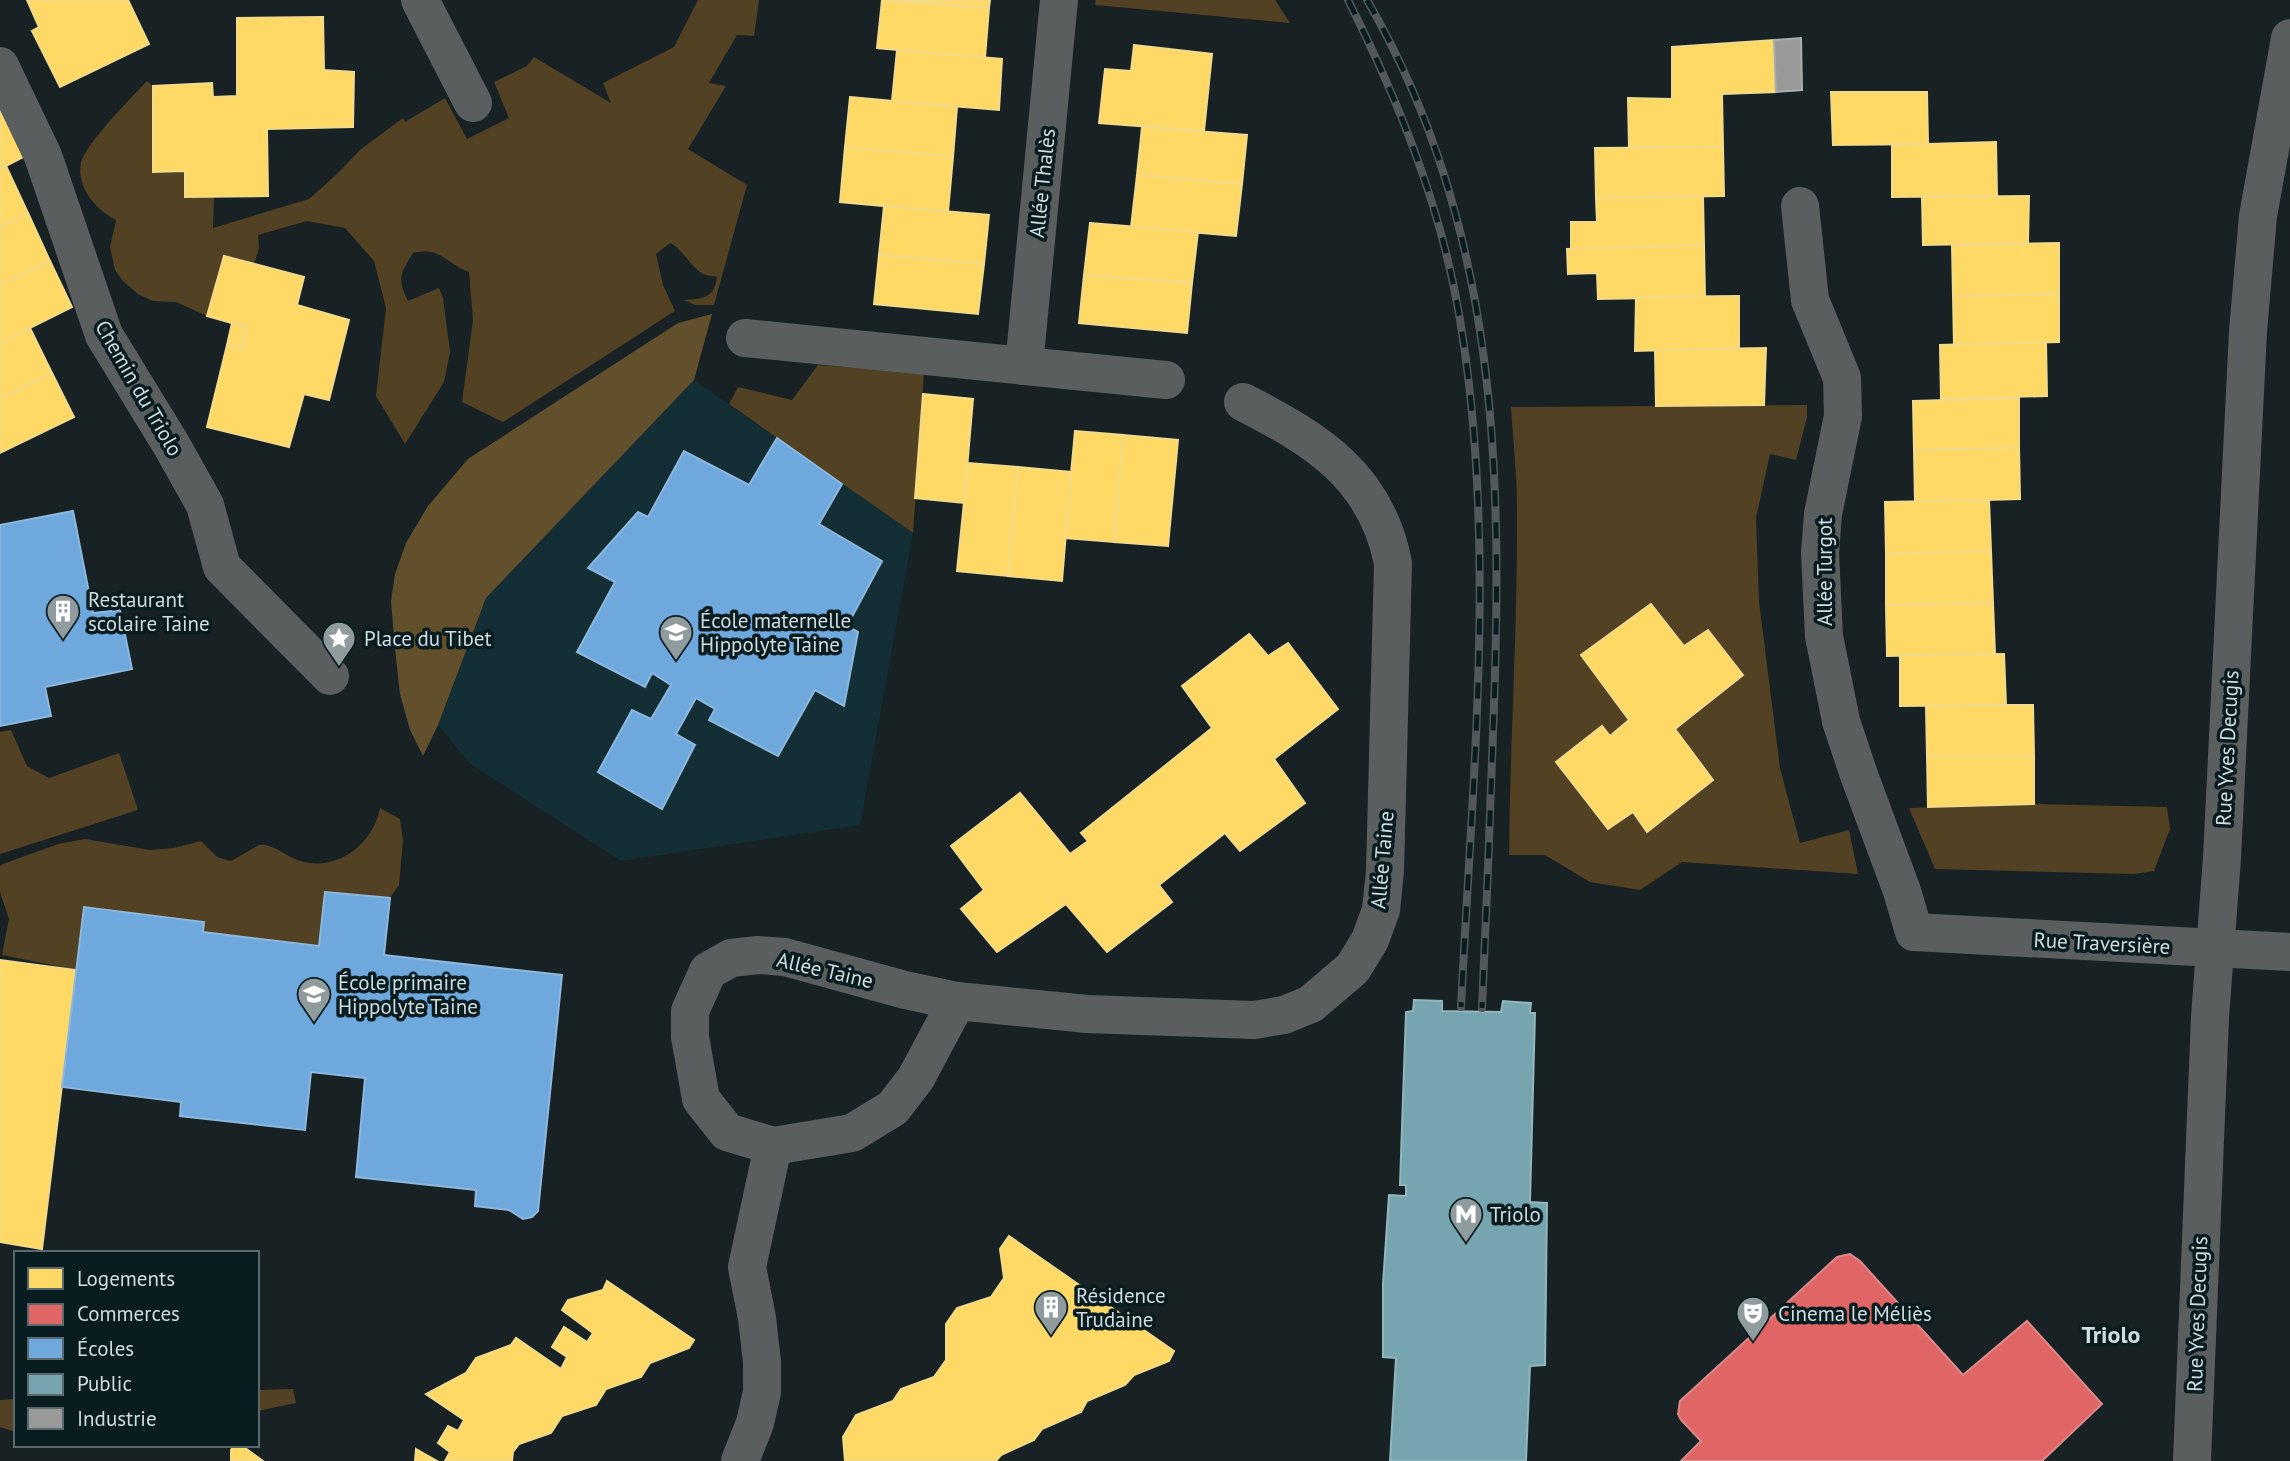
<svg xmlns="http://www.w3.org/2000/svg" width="2290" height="1461" font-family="'PT Sans',sans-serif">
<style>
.built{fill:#132e34}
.green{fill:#524122;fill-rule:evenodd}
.forest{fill:#624f2b}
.homes{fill:#ffd966;stroke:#f1da8a;stroke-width:2}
.shops{fill:#e06666;stroke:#db898a;stroke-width:2}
.schools{fill:#6fa8dc;stroke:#8cb8dd;stroke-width:2}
.public{fill:#76a5af;stroke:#91b6bd;stroke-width:2}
.industry{fill:#999;stroke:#aaadae;stroke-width:2}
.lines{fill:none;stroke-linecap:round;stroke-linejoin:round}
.minor{stroke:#5a5e5f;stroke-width:38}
.rail-casing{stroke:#52585b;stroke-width:8}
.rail{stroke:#091d21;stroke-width:5;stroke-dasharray:16;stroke-linecap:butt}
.labels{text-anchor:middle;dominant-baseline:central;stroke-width:7;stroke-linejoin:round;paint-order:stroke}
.street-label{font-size:21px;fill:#d0dcdf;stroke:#091d21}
.poi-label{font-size:21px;fill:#d0dcdf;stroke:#091d21;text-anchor:start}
.quarter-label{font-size:24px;font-weight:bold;fill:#d0dcdf;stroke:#091d21}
</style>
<rect width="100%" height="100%" fill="#182225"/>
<path class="built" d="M694 380 913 533 860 825 621 861 469 763 438 725 486 598Z"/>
<g class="green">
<path d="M698 0H759L754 36 737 35 709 83 726 86 688 149 747 185 714 305H695L684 300C702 299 715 298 717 277 714 276 710 276 706 275 691 270 684 249 670 243L656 254 663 285 675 311 503 422 462 402 473 320 469 272C446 264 441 246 413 253 400 274 397 278 408 301L439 288 443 298 450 352 444 382 405 444 376 396 386 308 374 261 345 228 307 221 258 235 259 248 254 264 224 256 207 316 176 302 153 301 138 294 122 280 115 270 110 247 116 220C96 210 76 187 81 163 85 144 132 97 147 81L153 86V172L185 171V197H214L213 228 309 199 336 175 360 150 403 118 405 122 445 98 467 139 509 118 494 82 527 66 534 57 611 103 603 83 674 47Z"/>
<path d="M1096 0H1275L1290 23 1095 5Z"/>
<path d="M818 365 924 373 913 533 729 404 738 387 792 400Z"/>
<path d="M1807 405V417L1796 460 1770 454 1756 518 1759 602 1780 768 1800 843 1849 830 1858 874 1682 862 1640 890 1590 882 1545 855H1509C1510 739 1518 624 1517 508 1517 474 1513 440 1511 407ZM1651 604 1684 646 1708 630 1743 675 1675 729 1713 780 1647 832 1633 812 1608 829 1556 762 1602 726 1610 736 1629 720 1581 655Z"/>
<path d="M11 730 27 766 49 778 119 753 138 810 0 854V732Z"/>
<path d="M2034 804 2167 807 2170 829 2154 871 2134 874 1935 869 1909 808Z"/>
<path d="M380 808 400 819 403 840 399 885 390 898 326 892 319 946 203 932 204 922 85 907 76 970 2 955 9 919 0 892V866L3 864 58 844 85 839 150 850 174 848 201 841 217 857 231 861 259 845H266C278 848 288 857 300 861 338 872 373 844 380 808Z"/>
<path d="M293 1389 296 1403 257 1411V1390Z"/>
<path d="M16 1399V1432L0 1427V1400Z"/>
</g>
<path class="forest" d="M712 314 694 380 486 598 438 725 423 756 410 730 400 694 395 649 391 601 395 574 406 543 428 506 468 459 678 323Z"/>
<g class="homes">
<path d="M27 0H128L149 44 60 87 32 31 39 27Z"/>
<path d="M882 0 989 8 985 58 877 48Z"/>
<path d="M892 0H990L989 8Z"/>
<path d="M323 17 324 70 354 72 353 127 267 129 268 196 185 197V171L153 172V86L212 83 213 97 237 96V18Z"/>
<path d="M1774 40 1776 92 1722 94 1723 147H1629L1628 98 1672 99V47Z"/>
<path d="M1134 45 1212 54 1204 131 1099 123 1105 69 1131 71Z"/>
<path d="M897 50 1002 59 999 110 892 101Z"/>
<path d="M1831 92H1927L1928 144 1833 145Z"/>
<path d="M850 97 957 107 953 157 845 147Z"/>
<path d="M0 110 25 156 0 169Z"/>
<path d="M1142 127 1247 135 1242 184 1137 175Z"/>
<path d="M1996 142 1997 196 1892 197V145Z"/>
<path d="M845 147 953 157 948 212 840 202Z"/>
<path d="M1723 147 1724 196 1596 198 1595 148Z"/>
<path d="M6 166 28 213 0 227V169Z"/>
<path d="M1137 175 1242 184 1236 236 1131 227Z"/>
<path d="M1703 196 1704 245 1571 249V222H1597L1596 198Z"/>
<path d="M2029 196 2028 243 1923 245 1922 197Z"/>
<path d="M884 206 989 215 984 264 879 255Z"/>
<path d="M28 213 50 261 0 285V227Z"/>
<path d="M1090 223 1198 232 1192 283 1084 275Z"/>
<path d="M2059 243V294L1953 296 1952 245Z"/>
<path d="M1704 245 1705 297 1598 299 1597 273 1568 274 1567 249Z"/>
<path d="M879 255 984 264 978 314 874 304Z"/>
<path d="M224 256 304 277 297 305 349 320 329 400 304 394 289 447 207 427 227 345 242 349 246 327 207 316Z"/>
<path d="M50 261 72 307 0 343V285Z"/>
<path d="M1084 275 1192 283 1187 333 1079 323Z"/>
<path d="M2059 294V342L1954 345 1953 296Z"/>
<path d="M1739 296V348L1635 351 1636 297Z"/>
<path d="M232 323 246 327 242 349 227 345Z"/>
<path d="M30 328 52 373 0 398V343Z"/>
<path d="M2046 342 2047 396 1941 399 1940 345Z"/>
<path d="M1766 348 1764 405 1656 406 1655 350Z"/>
<path d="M52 373 74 417 0 453V398Z"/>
<path d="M923 394 973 399 964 503 915 498Z"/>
<path d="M2019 398V448L1914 450 1913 401Z"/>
<path d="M1075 431 1123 435 1114 542 1065 538Z"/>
<path d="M1123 435 1178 440 1168 546 1114 542Z"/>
<path d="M2019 448 2020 499 1915 502 1914 450Z"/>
<path d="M968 463 1018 467 1008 576 957 571Z"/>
<path d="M1018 467 1071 472 1062 581 1008 576Z"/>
<path d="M1989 500 1991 551 1886 554 1885 502Z"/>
<path d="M1991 551 1993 603 1886 605V554Z"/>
<path d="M1993 603 1995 654 1887 656 1886 605Z"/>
<path d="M1651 604 1684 646 1708 630 1743 675 1675 729 1713 780 1647 832 1633 812 1608 829 1556 762 1602 726 1610 736 1629 720 1581 655Z"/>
<path d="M1249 634 1268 656 1288 643 1338 709 1274 759 1305 803 1240 851 1225 833 1159 885 1172 902 1107 952 1066 904 997 952 961 909 984 890 951 846 1020 793 1070 854 1088 841 1081 833 1212 728 1182 686Z"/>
<path d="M2004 654 2006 705 1900 706V655Z"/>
<path d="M2006 705H2033L2034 756H1927L1926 706Z"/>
<path d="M1927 756H2034V804L1928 807Z"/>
<path d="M0 960 76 970 42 1249 0 1242Z"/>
<path d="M1009 1236 1174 1351 1169 1361 1134 1375 1125 1385 1087 1401 1081 1412 1042 1429 1034 1440 1001 1455 996 1461H845L843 1437 856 1415 893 1401 901 1389 934 1377 946 1360V1324L957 1308 991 1297 1004 1278 1000 1249Z"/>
<path d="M607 1281 694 1340 689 1348 650 1363 641 1377 606 1389 596 1405 562 1416 551 1433 519 1444 513 1452 512 1461H445L450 1452 438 1443 448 1426 458 1431 464 1420 426 1394 466 1373 476 1358 511 1345 516 1338 561 1369 567 1357 552 1347 564 1327 587 1342 593 1333 562 1310 568 1300 603 1290Z"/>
<path d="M234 1445H241L263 1461H231V1450Z"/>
<path d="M416 1449 437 1461H415Z"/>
</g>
<path class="shops" d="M1850 1254 1860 1261 1963 1375 2027 1321 2102 1404 2042 1461H1681L1701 1441 1681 1420 1678 1414 1680 1401 1837 1257Z"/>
<g class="schools">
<path d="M777 438 842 484 819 524 882 561 847 626 858 632 844 706 815 690 778 756 709 720 715 709 696 698 676 734 695 745 662 809 598 772 632 710 651 719 671 685 652 673 645 687 577 652 615 582 588 568 638 512 648 517 684 451 749 485Z"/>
<path d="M73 511 93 613 120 610 132 669 45 687 51 716 0 726V525Z"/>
<path d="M325 892 390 898 384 955 562 975 538 1211 532 1217 523 1219 509 1210 475 1206 476 1190 356 1177 365 1078 311 1072 305 1130 180 1116 181 1102 62 1087 84 907 204 922 203 932 319 946Z"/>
</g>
<path class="public" d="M1414 1000 1442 1001V1011L1501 1012 1503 1001 1531 1003 1530 1013H1535L1530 1202 1547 1203 1545 1365 1530 1366 1526 1461H1390L1396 1358 1383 1357V1284L1389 1195 1406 1196V1185H1400L1406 1012 1413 1011Z"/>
<path class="industry" d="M1801 38 1802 90 1776 92 1774 40Z"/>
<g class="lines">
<g class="minor">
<path d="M420 0 473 103"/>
<path d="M0 66 43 156 104 335 172 446 205 505 222 567 330 676"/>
<path d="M1800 206 1810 300 1842 378 1843 416 1823 514 1820 553 1824 636 1841 721 1859 775 1902 891 1914 932 2290 952"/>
<path d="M745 338 1166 380"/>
<path d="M1024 366 1059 0"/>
<path d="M957 1001 916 1078 893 1108 852 1133 773 1146 727 1132 701 1099 690 1037V1011L708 971 731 958 758 955 785 957 905 990 957 1001 1087 1014 1254 1020 1284 1015 1311 1004 1353 968 1370 940 1381 910 1385 871 1393 563C1376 476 1317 440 1243 402"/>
<path d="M740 1461 755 1423 762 1392V1362L757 1318 747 1267 773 1146"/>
<path d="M2192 1461 2210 1017 2222 858 2248 331 2258 216 2290 38"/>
</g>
<defs>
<g id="rail">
<path d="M1348 0C1398 100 1440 203 1459 314 1498 541 1472 778 1461 1007"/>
<path d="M1367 0C1500 230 1503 476 1493 733 1490 825 1486 916 1482 1008"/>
</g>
</defs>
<use href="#rail" class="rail-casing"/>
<use href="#rail" class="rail"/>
</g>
<defs>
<symbol id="building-pin" viewBox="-11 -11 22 30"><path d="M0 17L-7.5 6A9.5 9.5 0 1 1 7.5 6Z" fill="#909b9e" stroke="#091d21"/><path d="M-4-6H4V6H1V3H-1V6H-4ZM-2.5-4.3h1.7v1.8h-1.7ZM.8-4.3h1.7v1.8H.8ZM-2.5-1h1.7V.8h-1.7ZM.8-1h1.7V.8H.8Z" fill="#fff"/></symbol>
<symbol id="school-pin" viewBox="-11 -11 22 30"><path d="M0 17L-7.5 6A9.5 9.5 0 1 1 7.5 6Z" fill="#909b9e" stroke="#091d21"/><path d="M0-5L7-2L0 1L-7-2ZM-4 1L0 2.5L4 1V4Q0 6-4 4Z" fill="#fff"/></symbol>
<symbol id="sight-pin" viewBox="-11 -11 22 30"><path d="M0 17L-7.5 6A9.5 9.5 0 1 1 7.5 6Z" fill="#909b9e" stroke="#091d21"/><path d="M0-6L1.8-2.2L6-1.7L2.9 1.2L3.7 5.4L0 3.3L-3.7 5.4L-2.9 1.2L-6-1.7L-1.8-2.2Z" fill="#fff"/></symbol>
<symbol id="metro-pin" viewBox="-11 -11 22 30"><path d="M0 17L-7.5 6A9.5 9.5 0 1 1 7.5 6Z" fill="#909b9e" stroke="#091d21"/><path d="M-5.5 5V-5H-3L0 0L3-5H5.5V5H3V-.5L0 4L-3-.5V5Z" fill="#fff"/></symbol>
<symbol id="theatre-pin" viewBox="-11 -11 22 30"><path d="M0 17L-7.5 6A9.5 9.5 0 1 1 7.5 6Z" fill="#909b9e" stroke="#091d21"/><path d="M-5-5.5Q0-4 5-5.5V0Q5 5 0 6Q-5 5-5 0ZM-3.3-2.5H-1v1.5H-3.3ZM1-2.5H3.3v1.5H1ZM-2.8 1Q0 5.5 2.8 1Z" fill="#fff"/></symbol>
</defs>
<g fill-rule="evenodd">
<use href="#building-pin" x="44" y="592" width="38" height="52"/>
<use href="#school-pin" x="657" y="613" width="38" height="52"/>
<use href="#sight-pin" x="320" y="619" width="38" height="52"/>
<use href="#school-pin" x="295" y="975" width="38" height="52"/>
<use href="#metro-pin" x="1447" y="1195" width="38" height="52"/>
<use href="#building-pin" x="1032" y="1288" width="38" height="52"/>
<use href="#theatre-pin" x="1734" y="1294" width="38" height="52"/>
</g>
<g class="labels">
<g class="street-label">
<text transform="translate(1042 183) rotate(-84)">Allée Thalès</text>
<text transform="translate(139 388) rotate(60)">Chemin du Triolo</text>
<text transform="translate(1824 572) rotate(-90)">Allée Turgot</text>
<text transform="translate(2227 748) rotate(-87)">Rue Yves Decugis</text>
<text transform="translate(1382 860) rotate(-85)">Allée Taine</text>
<text transform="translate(2102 943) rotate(3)">Rue Traversière</text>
<text transform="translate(825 970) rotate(13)">Allée Taine</text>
<text transform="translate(2197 1314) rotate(-88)">Rue Yves Decugis</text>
</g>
<g class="poi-label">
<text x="88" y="599">Restaurant<tspan x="88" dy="24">scolaire Taine</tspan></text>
<text x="700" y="620">École maternelle<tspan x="700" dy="24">Hippolyte Taine</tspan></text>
<text x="364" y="638">Place du Tibet</text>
<text x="338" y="982">École primaire<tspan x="338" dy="24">Hippolyte Taine</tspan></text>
<text x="1490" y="1214">Triolo</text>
<text x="1076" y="1295">Résidence<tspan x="1076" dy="24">Trudaine</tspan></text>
<text x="1778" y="1313">Cinema le Méliès</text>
</g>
<g class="quarter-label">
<text x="2111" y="1334">Triolo</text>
</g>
</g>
<rect x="14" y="1251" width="245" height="196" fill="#091d21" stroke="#59696d" stroke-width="2"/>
<rect x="28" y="1268" width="35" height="21" fill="#ffd966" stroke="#59696d" stroke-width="2"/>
<text x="77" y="1286" font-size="21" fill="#d0dcdf">Logements</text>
<rect x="28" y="1304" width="35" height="21" fill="#e06666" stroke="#59696d" stroke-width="2"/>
<text x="77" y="1321" font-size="21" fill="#d0dcdf">Commerces</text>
<rect x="28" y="1338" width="35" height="21" fill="#6fa8dc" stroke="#59696d" stroke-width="2"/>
<text x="77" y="1356" font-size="21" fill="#d0dcdf">Écoles</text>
<rect x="28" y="1374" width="35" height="21" fill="#76a5af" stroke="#59696d" stroke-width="2"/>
<text x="77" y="1391" font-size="21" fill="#d0dcdf">Public</text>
<rect x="28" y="1408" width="35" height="21" fill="#999999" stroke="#59696d" stroke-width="2"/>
<text x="77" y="1426" font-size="21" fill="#d0dcdf">Industrie</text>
</svg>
